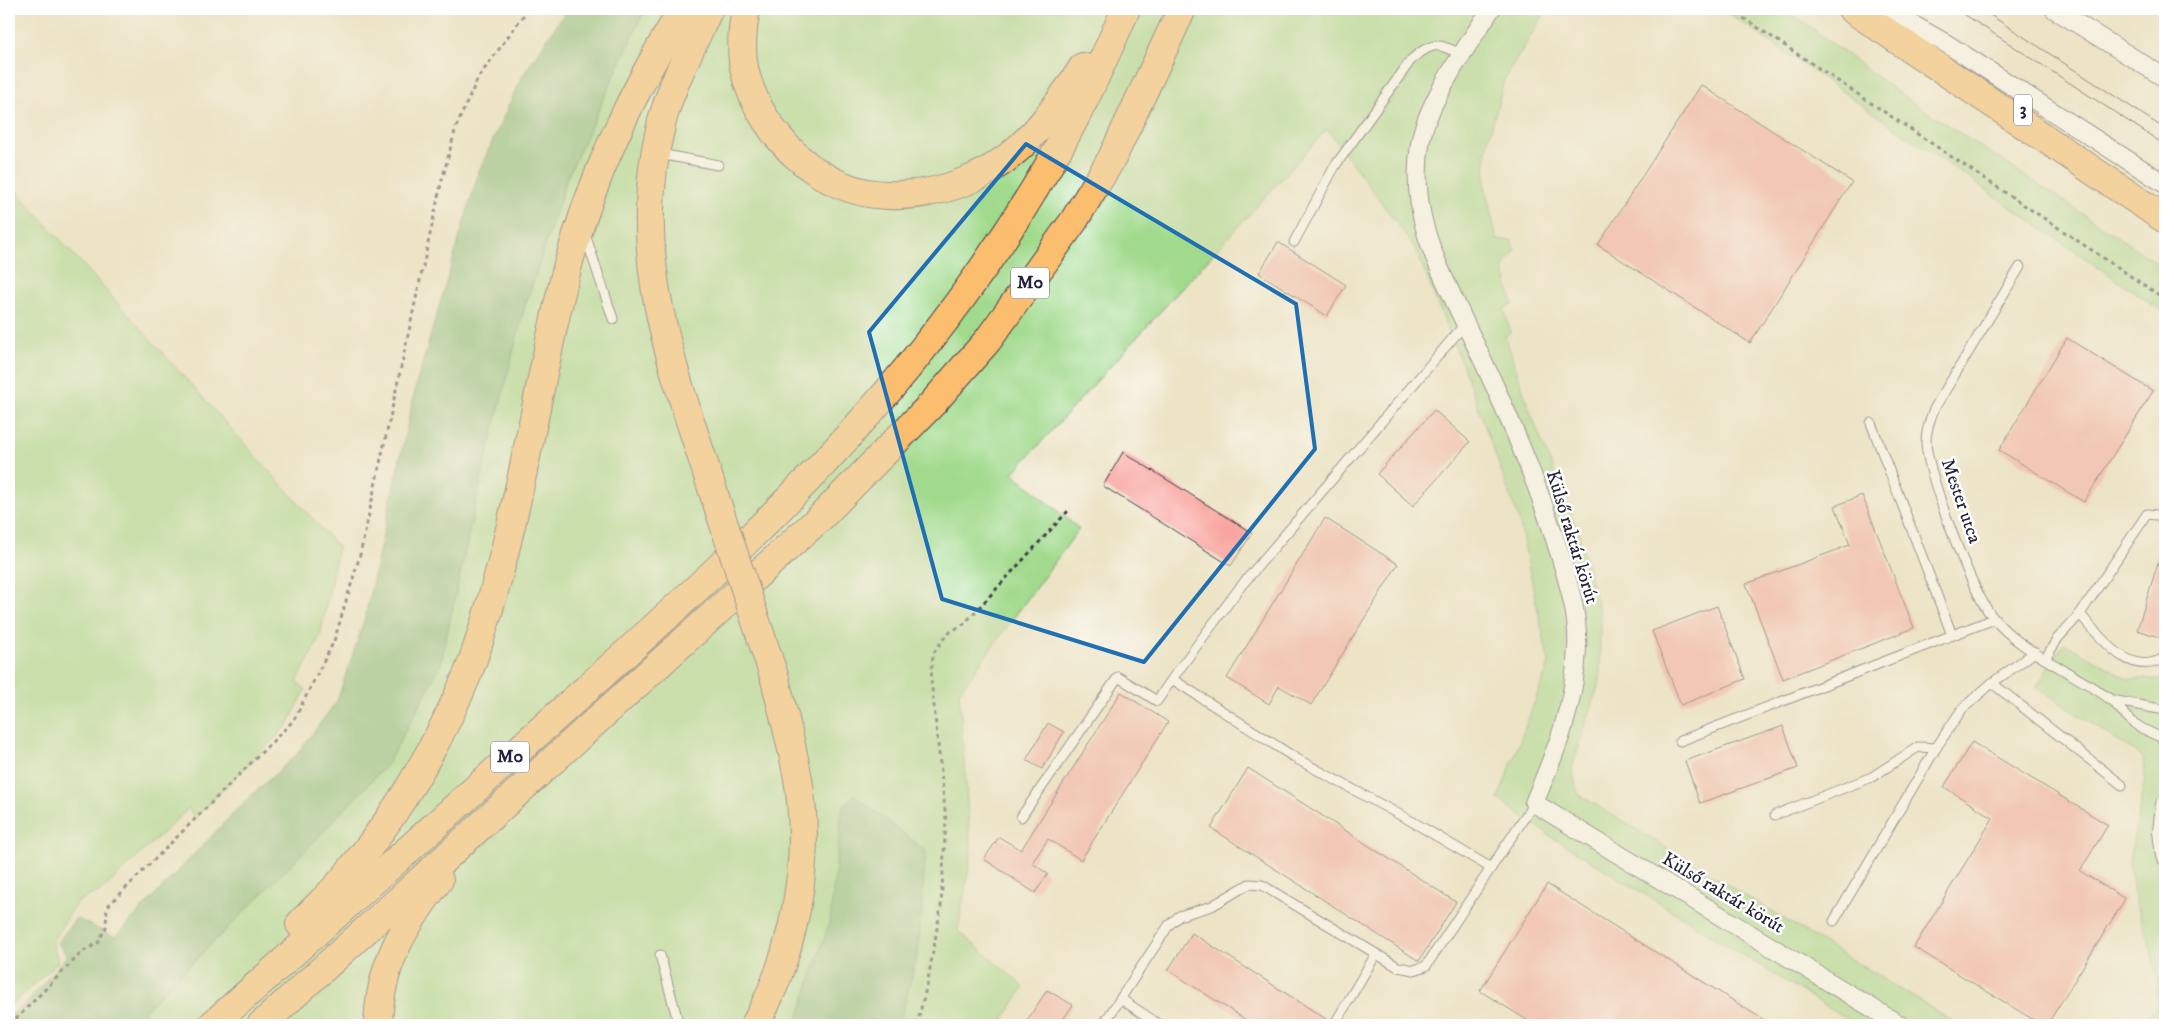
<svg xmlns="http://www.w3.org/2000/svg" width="2174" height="1034" font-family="'IM FELL DW Pica',serif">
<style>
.green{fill:#a1da8c;stroke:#627e64}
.forest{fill:#80ba78;stroke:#516e5a}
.building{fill:#f8a59f}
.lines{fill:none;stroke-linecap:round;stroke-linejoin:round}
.lane-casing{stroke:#403f50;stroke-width:11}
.street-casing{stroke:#403f50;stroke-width:20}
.primary-casing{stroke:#403f50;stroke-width:30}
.highway-casing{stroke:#403f50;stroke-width:30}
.path{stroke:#403f50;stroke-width:3;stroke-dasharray:4 4;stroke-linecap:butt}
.lane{stroke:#fff;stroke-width:9}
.street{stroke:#fff;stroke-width:18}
.primary{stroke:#fbbd6e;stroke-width:28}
.highway{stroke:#fbbd6e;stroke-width:28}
.tram{stroke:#22223b;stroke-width:1}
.highway-bridge-casing{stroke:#403f50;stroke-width:30;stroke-linecap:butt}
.highway-bridge{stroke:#fbbd6e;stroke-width:28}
.marked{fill:none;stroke:#1f6fb2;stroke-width:4;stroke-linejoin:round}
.labels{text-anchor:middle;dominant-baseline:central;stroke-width:5;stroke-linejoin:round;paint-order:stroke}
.shield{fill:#fff;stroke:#646476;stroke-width:1}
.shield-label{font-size:18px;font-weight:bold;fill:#22223b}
.street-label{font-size:19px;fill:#22223b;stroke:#fff}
</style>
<rect width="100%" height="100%" fill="#fff"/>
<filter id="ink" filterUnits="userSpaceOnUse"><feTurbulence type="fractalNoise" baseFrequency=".02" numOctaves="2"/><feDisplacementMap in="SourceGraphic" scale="10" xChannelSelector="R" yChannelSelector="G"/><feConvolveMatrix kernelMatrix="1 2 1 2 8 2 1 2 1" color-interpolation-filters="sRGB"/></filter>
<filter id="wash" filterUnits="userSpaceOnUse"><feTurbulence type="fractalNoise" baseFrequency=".0096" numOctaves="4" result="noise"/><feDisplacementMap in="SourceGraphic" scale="20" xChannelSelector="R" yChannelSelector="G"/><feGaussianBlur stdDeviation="1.12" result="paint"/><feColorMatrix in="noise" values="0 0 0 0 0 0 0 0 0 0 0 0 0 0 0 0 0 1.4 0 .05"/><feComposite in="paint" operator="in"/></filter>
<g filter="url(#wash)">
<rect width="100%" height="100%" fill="#ede4c6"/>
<g class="green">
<path d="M645 9H1547L1504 80 1486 149 1485 186 1497 240H1511L1515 251 1503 268 1513 305 1504 309 1511 333 1505 336 1531 414 1578 532 1600 614V680L1572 768 1578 794 1959 1025H1856L1552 837 1498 799 1549 664 1519 520 1466 374 1415 248 1327 129 1013 473 1079 529 959 692 971 854 958 931 1024 987 1000 1025H130L306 850 388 763 440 666 479 487 524 309 567 178Z"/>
<path d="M1722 9H1777L1801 20 1894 90 2165 268V313Z"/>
<path d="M9 183 338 547 320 636 297 682 306 689 287 726 194 819 189 808 103 889 77 902 52 942 58 962 9 1007Z"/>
<path d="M2064 643 2128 679H2165V1025H2144L2157 1005 2158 982 2151 949 2135 899 2129 862 2145 778 2144 758 2036 687Z"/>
</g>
<g class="forest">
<path d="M567 9H645L567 178 524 309 479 487 440 666 388 763 306 850 130 1025H9V1017L27 1003 67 955 57 943 76 918 115 937 244 802 296 755 337 701 364 621 416 385 479 171 521 78Z"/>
<path d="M854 795 926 851 918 953 899 1025H796L830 920 842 808Z"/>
</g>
<g id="blocks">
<g class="building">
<path d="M1701 85 1852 182 1750 343 1598 245Z"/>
<path d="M1278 242 1346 285 1327 316 1259 273Z"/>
<path d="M2067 338 2153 391 2084 502 1999 450Z"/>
<path d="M1434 410 1470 442 1413 506 1377 474Z"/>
<path d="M1123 452 1252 533 1231 566 1103 486Z"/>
<path d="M1862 495 1914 628 1783 679 1746 584 1850 545 1835 506Z"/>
<path d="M1325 518 1398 564 1311 705 1279 686 1269 704 1227 678Z"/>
<path d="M2162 550 2165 551V639L2137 630Z"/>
<path d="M1717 606 1745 679 1681 705 1652 631Z"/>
<path d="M1121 692 1168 722 1081 860 1048 839 1032 863 1048 874 1035 893 984 859 999 837 1021 850Z"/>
<path d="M1048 723 1064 732 1042 769 1026 760Z"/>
<path d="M1783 726 1798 768 1700 803 1685 761Z"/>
<path d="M1972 742 2108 825 2080 871 2125 899 2047 1025H2042L1914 947 1993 818 1944 787Z"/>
<path d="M1248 768 1456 902 1419 961 1211 828Z"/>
<path d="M1547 884 1772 1025H1535L1480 991Z"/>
<path d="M1192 933 1329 1021 1328 1025H1254L1168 970Z"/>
<path d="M1047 990 1073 1005 1059 1025H1024Z"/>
</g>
</g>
</g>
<g filter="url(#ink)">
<use href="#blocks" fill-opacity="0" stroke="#403f50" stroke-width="1"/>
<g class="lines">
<defs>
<g id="lane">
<path d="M660 154 718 165"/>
<path d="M585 234 613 319"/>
<path d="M1294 242 1335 166 1411 60C1433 41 1437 43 1463 55"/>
<path d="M2020 267 1934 409C1930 419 1926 430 1926 442 1927 473 1971 590 1991 615 2021 654 2072 670 2111 700 2119 707 2126 717 2135 724 2144 730 2155 735 2165 739"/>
<path d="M1465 324 1241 586 1172 679 1297 759 1413 822 1491 868"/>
<path d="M1871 423 1952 635"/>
<path d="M2080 614C2100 637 2131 680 2165 657"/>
<path d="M2045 659 2058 638 2080 614 2147 514 2165 516"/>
<path d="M1992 683 2122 785"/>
<path d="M2111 700 2165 710"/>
<path d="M1680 741 1994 619"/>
<path d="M1775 815 1872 777 1918 747 1936 748"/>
<path d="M1021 817 1118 677 1157 701 1172 679"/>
<path d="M1834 921 1936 748 1962 709 1992 683 2035 652"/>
<path d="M660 955 679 1025"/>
<path d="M1121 999 1160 1025"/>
<path d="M1103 1025 1169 925 1179 916 1212 906 1249 884 1262 885 1398 967 1414 970 1426 966 1534 803"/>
<path d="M1334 1025 1376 954"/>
</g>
<g id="street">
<path d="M1491 9C1469 44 1426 103 1420 144 1409 215 1436 261 1465 323 1501 397 1535 473 1559 552 1568 582 1579 616 1577 648 1575 706 1556 751 1534 803L1900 1025"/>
<path d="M2054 9 2165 78"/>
<path d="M1887 10 1947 44 2165 184"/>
<path d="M2165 804 2162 832 2165 856"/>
</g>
<path id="primary" d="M1852 9 2165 219"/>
<g id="highway">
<path d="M746 9C742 30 740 55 746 76 763 137 822 194 888 195 913 196 942 191 966 181 1018 162 1054 112 1083 67"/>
<path d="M707 473C668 353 629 250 662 121 673 81 692 46 709 9"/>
<path d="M300 924C315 908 332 893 346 876 396 816 438 745 468 673 480 643 489 609 498 577 525 478 540 375 565 276 590 180 631 93 683 9"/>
<path d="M212 1025C323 927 432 828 542 729 648 633 757 538 852 432 925 352 991 263 1046 170 1077 119 1102 63 1126 9"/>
<path d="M261 1025 821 517 932 404 988 340 1073 222 1112 158 1182 9"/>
<path d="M378 1025C380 964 403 927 439 880"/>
<path d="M755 1025C795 952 812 861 798 779 792 745 783 712 775 679"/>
</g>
</defs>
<use href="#lane" class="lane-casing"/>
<use href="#street" class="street-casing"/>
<use href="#primary" class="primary-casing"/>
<use href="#highway" class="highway-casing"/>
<g class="path">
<path d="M1730 9 2165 299"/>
<path d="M10 1025 82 952 98 943 106 927 107 907 294 720 334 641 360 555 441 184 456 127 478 78 528 9"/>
<path d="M917 1025 928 980 941 906 946 819 931 679 933 654 947 634 964 624 1068 511"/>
</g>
<use href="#lane" class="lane"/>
<use href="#street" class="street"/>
<use href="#primary" class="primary"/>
<use href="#highway" class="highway"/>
<g class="tram">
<path d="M1956 9 2165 145"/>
<path d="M1981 9 2165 129"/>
</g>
<defs>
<path id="highway-bridge" d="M707 473 775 679"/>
</defs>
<use href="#highway-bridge" class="highway-bridge-casing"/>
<use href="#highway-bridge" class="highway-bridge"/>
</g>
</g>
<path d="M0 0H2174V1034H0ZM1026 144 1296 304 1315 449 1144 662 942 599 869 332Z" fill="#ede4c6" fill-opacity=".55" fill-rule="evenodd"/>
<path class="marked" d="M1026 144 1296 304 1315 449 1144 662 942 599 869 332Z"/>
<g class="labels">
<g class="shield">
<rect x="2014" y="94.5" width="18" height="31" rx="4"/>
<rect x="1011" y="267.5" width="38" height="31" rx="4"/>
<rect x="491" y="741.5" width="38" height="31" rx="4"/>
</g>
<g class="shield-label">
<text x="2023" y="110">3</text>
<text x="1030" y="283">M0</text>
<text x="510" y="757">M0</text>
</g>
<g class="street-label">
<text transform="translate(1961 501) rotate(71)">Mester utca</text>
<text transform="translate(1572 537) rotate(73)">Külső raktár körút</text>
<text transform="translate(1723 893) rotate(31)">Külső raktár körút</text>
</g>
</g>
<rect width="2174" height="1034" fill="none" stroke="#fff" stroke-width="30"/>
</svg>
